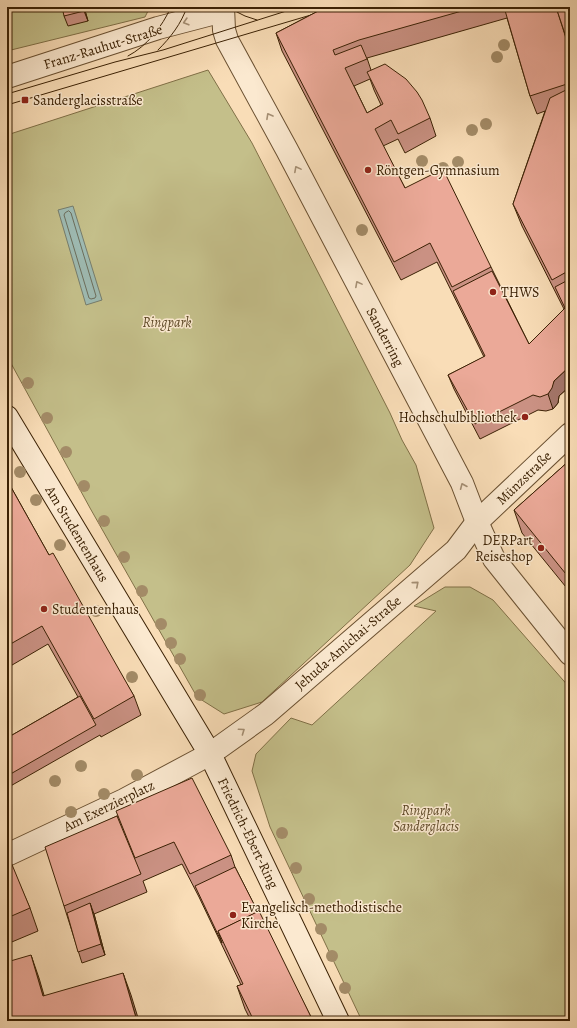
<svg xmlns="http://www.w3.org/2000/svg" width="577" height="1028" font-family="Alegreya,serif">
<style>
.green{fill:#c4bf8a;stroke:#807047}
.water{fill:#9ebbb3;stroke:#767d6d}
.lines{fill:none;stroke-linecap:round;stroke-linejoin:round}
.shore{stroke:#6c6e5c;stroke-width:1}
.minor-casing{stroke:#6a5031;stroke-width:24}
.tertiary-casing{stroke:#6a5031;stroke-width:24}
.secondary-casing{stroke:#3b2104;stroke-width:24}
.minor{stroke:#fbe9d0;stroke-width:22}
.tertiary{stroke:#fbe9d0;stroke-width:22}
.secondary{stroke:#fbe9d0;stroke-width:22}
.tram{stroke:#3b2104;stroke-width:1}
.tree{fill:#a38b67}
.wall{fill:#ca9183;stroke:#3b2104;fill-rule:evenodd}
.shaded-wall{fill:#a4766a;stroke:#3b2104}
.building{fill:#eba998;stroke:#3b2104}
.oneway{stroke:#a58f74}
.poi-dot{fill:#8f2418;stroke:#fbe9d0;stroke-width:1.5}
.labels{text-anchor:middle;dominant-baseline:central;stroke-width:3;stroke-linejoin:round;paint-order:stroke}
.street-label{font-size:14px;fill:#3b2104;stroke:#fbe9d0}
.poi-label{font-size:14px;fill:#3b2104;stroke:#fbe9d0;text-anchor:start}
.park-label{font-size:14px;font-style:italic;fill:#5d4826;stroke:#fbe9d0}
</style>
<rect width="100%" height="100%" fill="#f9ddb7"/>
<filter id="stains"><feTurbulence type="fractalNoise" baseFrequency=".005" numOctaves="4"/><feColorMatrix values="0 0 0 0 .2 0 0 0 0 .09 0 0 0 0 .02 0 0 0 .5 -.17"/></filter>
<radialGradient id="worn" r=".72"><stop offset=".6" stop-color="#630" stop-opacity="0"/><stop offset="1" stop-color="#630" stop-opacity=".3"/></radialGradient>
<g class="green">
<path d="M7 7H150L145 17 7 51Z"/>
<path d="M208 70 252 143 390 413 402 440 416 465 434 528 410 565 262 702 224 714 197 697 90 508 7 356V135Z"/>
<path d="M445 587H470L493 600 570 688V1021H362L270 827 252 771 256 754 291 718 312 725 436 611 414 606Z"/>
</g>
<path class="water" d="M73 206 102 300 86 305 58 210Z"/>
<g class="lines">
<path class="shore" d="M69 211 71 213 96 296 95 298 91 299 89 298 64 215 65 213Z"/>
<defs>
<path id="minor" d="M477 522 570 434"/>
<g id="tertiary">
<path d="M223 7 224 30 227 40 287 150 462 483 477 522 494 559 570 654"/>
<path d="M7 77 158 28 223 11"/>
<path d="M7 855 124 800 210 754 266 714 456 550 477 522"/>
</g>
<path id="secondary" d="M7 417 210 754 338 1021"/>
</defs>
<use href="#minor" class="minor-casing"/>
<use href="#tertiary" class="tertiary-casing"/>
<use href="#secondary" class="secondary-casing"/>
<use href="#minor" class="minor"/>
<use href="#tertiary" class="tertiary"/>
<use href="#secondary" class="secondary"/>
<g class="tram">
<path d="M227 7 245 16 257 20"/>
<path d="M272 7 286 9"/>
<path d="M158 50C171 37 181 24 187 7"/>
<path d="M128 56C147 46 162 27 171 7"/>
<path d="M7 94 115 62 163 50 299 7"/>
<path d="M7 105 338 7"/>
</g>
</g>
<g class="tree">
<circle cx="504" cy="45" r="6"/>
<circle cx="497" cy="57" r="6"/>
<circle cx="486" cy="124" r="6"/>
<circle cx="472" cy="130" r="6"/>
<circle cx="422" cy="161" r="6"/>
<circle cx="458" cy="162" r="6"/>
<circle cx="443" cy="168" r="6"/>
<circle cx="362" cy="230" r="6"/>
<circle cx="28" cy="383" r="6"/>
<circle cx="47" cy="418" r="6"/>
<circle cx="66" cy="452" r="6"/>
<circle cx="20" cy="472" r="6"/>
<circle cx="84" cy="486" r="6"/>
<circle cx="36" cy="500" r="6"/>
<circle cx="104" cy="521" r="6"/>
<circle cx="60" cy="545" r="6"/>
<circle cx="124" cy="557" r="6"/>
<circle cx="142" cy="591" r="6"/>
<circle cx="96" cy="611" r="6"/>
<circle cx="161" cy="624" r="6"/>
<circle cx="171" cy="643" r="6"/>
<circle cx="180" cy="659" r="6"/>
<circle cx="132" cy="677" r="6"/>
<circle cx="200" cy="695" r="6"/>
<circle cx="81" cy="766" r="6"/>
<circle cx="137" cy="775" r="6"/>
<circle cx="55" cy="781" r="6"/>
<circle cx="104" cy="794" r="6"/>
<circle cx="71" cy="812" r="6"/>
<circle cx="282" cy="833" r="6"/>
<circle cx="296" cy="868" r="6"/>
<circle cx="309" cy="899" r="6"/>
<circle cx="321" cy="929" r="6"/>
<circle cx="332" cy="956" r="6"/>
<circle cx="345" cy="988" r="6"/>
</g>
<g class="wall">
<path d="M84 7 88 21 68 26 64 16Z"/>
<path d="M326 7H570V386L559 396 558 403 553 409 546 411 538 410 480 439 454 389 448 375 484 357 437 262 401 280 282 51 276 33ZM507 18 530 96 537 114 545 111 513 204 522 226 564 309 529 344 491 267 405 188 383 146 398 139 405 153 436 136 430 118 371 70 367 58ZM370 79 374 90 381 105 367 113 354 86Z"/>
<path d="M570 460V592L522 533 514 510Z"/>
<path d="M7 480 49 555 134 696 141 715 101 737 100 735 7 788V738L78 697 48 644 7 668Z"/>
<path d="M117 816 231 855 235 867 313 1021H251L245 1009 237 986 241 985 199 897 182 864 143 881 147 892 94 914 105 955 82 963 64 906Z"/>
<path d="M7 856 30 908 38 931 7 944Z"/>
</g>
<g class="shaded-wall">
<path d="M83 7H84L88 21 84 11Z"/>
<path d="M570 366V386L559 396 558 403 553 409 548 394 554 381Z"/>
<path d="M90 903 94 914 105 955 101 944Z"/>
<path d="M31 955 39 978 51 1019 43 996Z"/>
<path d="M123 973 131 995 139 1021H137Z"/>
</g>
<g class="building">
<path d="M62 7H83L84 11 64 16Z"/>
<path d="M326 7H476L359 40 333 50 335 55 361 45 367 59 345 68 367 113 383 104 367 72 385 64 406 79 417 92 422 100 430 118 398 134 391 120 375 129 405 188 443 169 491 267 452 287 430 243 394 262 276 33Z"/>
<path d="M504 7H556L570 51V83L530 96Z"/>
<path d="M556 7H570V49Z"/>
<path d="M570 88V270L552 280 513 204 550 98Z"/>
<path d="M492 271 529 344 565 308 555 287 570 279V366L554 381 552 388 548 394 540 397 533 395 475 424 448 375 485 356 453 291Z"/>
<path d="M570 460V497L567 500 570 503V579L514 510Z"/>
<path d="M7 480 49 555 53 553 134 696 94 719 42 626 7 646Z"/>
<path d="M80 696 96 725 7 776V738Z"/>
<path d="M192 778 231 855 190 874 174 842 135 858 116 811Z"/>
<path d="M117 816 141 874 64 906 45 847Z"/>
<path d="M8 855 30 908 7 918V856Z"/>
<path d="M235 867 258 912 218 931 222 943 195 886Z"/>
<path d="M90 903 101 944 78 952 67 913Z"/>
<path d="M259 911 313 1021H254L237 986 243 984 218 931Z"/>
<path d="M31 955 43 996 123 973 137 1021H7V962Z"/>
</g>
<defs><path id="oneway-chevron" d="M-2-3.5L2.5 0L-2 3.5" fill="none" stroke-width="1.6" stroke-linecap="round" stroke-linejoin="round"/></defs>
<g class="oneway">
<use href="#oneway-chevron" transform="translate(186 22) rotate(164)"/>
<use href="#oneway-chevron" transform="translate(269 116) rotate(-119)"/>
<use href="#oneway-chevron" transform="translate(297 169) rotate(-118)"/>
<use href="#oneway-chevron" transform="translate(358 284) rotate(-118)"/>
<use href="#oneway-chevron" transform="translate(463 486) rotate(-113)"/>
<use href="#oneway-chevron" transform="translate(416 584) rotate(-41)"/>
<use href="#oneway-chevron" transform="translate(242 731) rotate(-35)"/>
</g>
<g class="poi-dot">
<rect x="21" y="96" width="8" height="8" rx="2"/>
<circle cx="368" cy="170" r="4"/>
<circle cx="493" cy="292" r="4"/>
<circle cx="525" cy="417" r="4"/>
<circle cx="541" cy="548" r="4"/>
<circle cx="44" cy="609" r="4"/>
<circle cx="233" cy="915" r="4"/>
</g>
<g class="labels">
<g class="street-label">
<text transform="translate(103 47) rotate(-17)">Franz-Rauhut-Straße</text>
<text transform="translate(385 337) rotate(62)">Sanderring</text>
<text transform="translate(524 478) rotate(-44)">Münzstraße</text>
<text transform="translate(77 534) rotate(59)">Am Studentenhaus</text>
<text transform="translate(348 643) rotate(-41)">Jehuda-Amichai-Straße</text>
<text transform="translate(109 806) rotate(-26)">Am Exerzierplatz</text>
<text transform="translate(248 833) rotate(64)">Friedrich-Ebert-Ring</text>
</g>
<g class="poi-label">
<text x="33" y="100">Sanderglacisstraße</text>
<text x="376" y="170">Röntgen-Gymnasium</text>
<text x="501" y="292">THWS</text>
<text x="517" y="417" text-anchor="end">Hochschulbibliothek</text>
<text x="533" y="540" text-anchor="end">DERPart<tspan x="533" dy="16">Reiseshop</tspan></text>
<text x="52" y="609">Studentenhaus</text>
<text x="241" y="907">Evangelisch-methodistische<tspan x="241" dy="16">Kirche</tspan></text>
</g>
<g class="park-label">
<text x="167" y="322">Ringpark</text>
<text x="426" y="810">Ringpark<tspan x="426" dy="16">Sanderglacis</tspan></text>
</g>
</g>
<rect width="577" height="1028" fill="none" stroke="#f9ddb7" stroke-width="24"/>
<rect x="8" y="8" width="561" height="1012" fill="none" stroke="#3b2104" stroke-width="2"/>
<rect x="12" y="12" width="553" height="1004" fill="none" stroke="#3b2104"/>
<rect width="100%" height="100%" filter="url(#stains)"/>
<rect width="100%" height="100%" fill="url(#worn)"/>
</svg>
